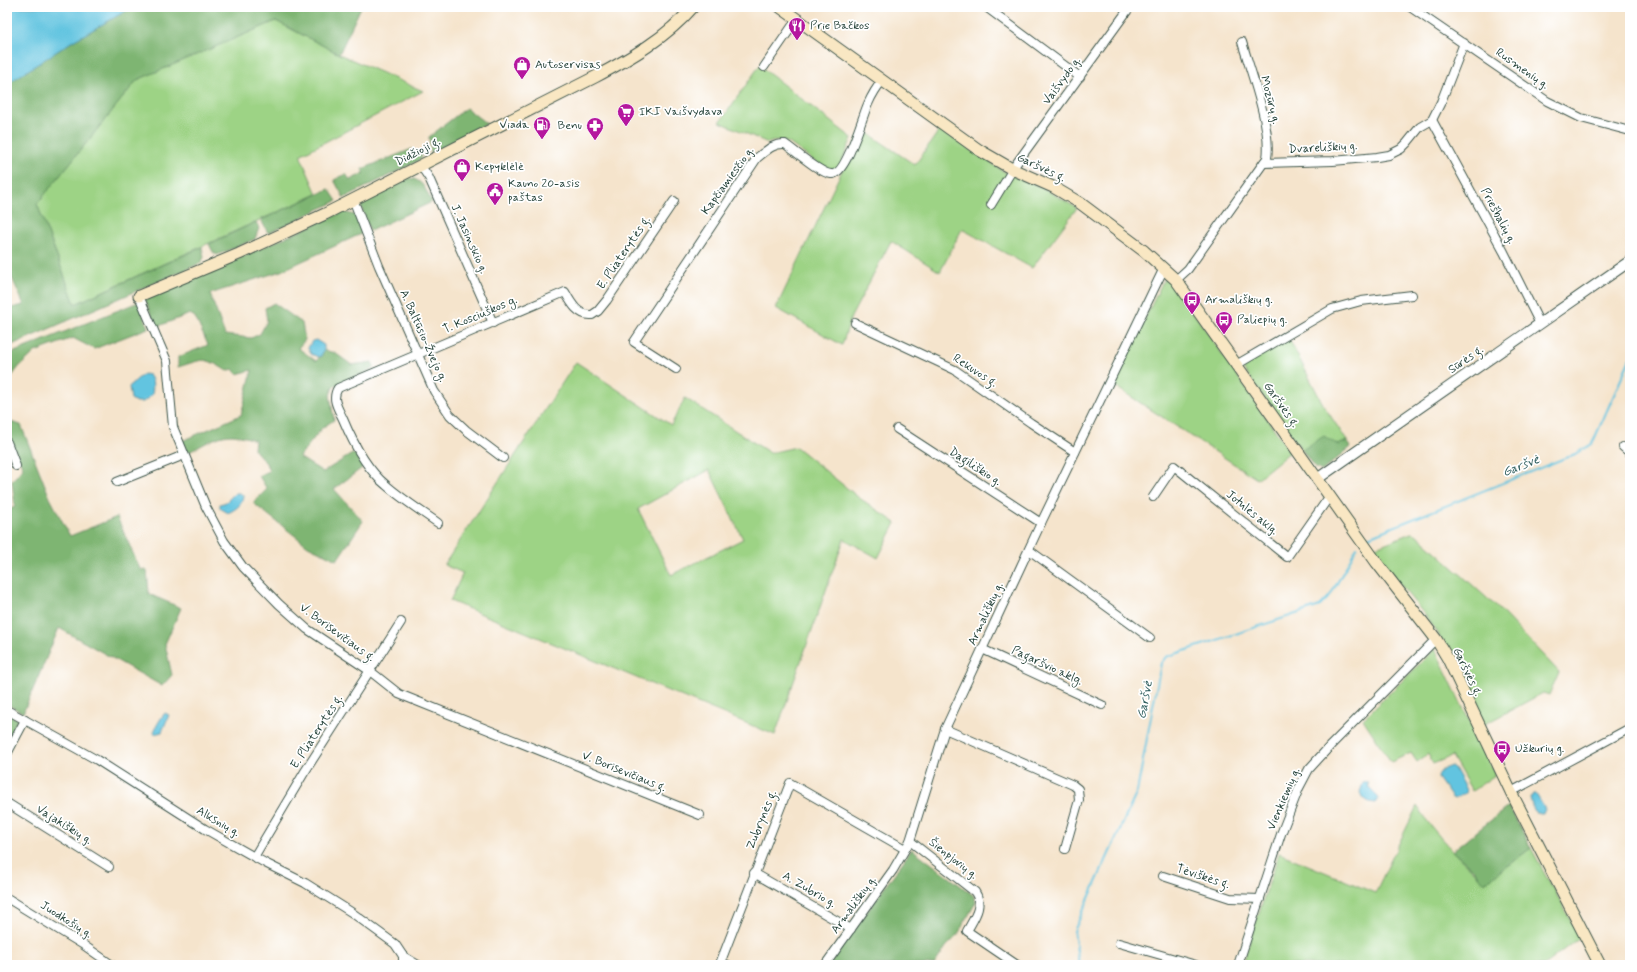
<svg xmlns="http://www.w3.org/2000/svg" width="1637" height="972" font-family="Mynerve,sans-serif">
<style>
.green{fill:#9dd385;stroke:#5e885c;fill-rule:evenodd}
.forest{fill:#7eb572;stroke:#4e7953}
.water{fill:#62c4e0;stroke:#40808a}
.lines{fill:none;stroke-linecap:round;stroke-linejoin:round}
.stream{stroke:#62c4e0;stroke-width:2}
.minor-casing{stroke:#3f564b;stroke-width:10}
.tertiary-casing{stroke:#3f564b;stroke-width:12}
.secondary-casing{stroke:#3f564b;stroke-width:13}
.minor{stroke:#fff;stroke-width:8}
.tertiary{stroke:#fff;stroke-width:10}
.secondary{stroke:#f9e7c3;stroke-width:11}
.labels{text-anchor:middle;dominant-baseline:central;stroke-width:3.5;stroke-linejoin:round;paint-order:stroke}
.poi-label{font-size:12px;fill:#1f3d34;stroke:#fff;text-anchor:start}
.street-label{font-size:12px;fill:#1f3d34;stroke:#fff}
.water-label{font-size:13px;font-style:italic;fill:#305f5f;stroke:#fff}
</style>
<rect width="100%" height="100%" fill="#fff"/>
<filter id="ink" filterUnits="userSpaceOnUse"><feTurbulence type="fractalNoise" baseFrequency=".025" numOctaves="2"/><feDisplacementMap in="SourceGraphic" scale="8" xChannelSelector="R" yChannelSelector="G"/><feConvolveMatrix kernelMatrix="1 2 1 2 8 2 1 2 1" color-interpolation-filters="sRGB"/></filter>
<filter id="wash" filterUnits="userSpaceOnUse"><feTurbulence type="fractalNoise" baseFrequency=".012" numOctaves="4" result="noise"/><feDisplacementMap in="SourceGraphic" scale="16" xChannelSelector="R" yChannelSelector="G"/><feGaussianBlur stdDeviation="0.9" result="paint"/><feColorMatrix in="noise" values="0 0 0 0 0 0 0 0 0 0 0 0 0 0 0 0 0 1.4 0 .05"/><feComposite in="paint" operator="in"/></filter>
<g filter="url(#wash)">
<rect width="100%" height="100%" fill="#f5e4cc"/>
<g class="green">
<path d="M276 21 339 54 423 91 300 155 317 194 75 304 37 204 137 80Z"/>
<path d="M760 65 767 72 852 138 839 168 831 170 825 169 789 143 778 140 768 143 720 122Z"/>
<path d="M862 129 915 165 940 129 1003 171 1043 188 1077 208 1032 268 962 229 940 272 891 241 851 317 842 345 776 308Z"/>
<path d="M1164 279H1170L1290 452 1257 479 1113 385Z"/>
<path d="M1288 337 1324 406 1347 441 1338 445 1302 450 1241 366Z"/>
<path d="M576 362 671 425 685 398 770 453 796 447 858 497 896 523 878 558 844 539 775 735 450 601 463 573 444 565ZM709 470 743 539 671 575 638 509Z"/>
<path d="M1411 533 1416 534 1499 609 1559 672 1549 695 1543 693 1483 725 1448 651 1429 620 1371 549Z"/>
<path d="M1435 649 1495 775 1472 791 1452 756 1433 764 1428 754 1417 762 1411 753 1391 762 1363 719Z"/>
<path d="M1417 806C1427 822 1439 837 1452 850 1462 862 1474 870 1484 883L1531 848 1580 937 1544 965H1253L1243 961 1279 853 1375 893Z"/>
</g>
<g class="forest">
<path d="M133 7H361L339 54 276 21 137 80 37 204 75 304 202 247 204 257 201 263 7 347V309L24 305 7 267V84L73 41Z"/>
<path d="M466 108 487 124 431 153 429 137Z"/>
<path d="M412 149 422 155 420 160 344 198 334 180 346 174 350 180 364 173 362 169Z"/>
<path d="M409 178C423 179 426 191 432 202L370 231 361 207 362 204Z"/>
<path d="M329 189 337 201 268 233 261 220Z"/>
<path d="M343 212 355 215 363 233 281 271 210 294 225 335 251 338 260 334 267 321 265 308 274 303 302 323 305 340 298 348 316 361 321 356 324 350 335 353 352 365 372 362 375 368 333 387 330 395 334 420 322 428 299 457 323 472 352 454H355L363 462 362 468 334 489 363 521 337 560 308 546 253 503 267 489 259 476 269 471 266 463 254 449 255 440C223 429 217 438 189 452L186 450 182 441 241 415 252 370 237 374 233 369 227 371C203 356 205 359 178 367V357L208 345 195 317 190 314 156 327 145 299Z"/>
<path d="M256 222 259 228 255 239 217 255 213 252 209 244Z"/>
<path d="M136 303H139L148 328 94 349 73 338 35 352 19 367 9 380 7 379V355Z"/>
<path d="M7 421 21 425 50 498 70 536 117 517 140 569 147 570 149 594 181 608 165 644 172 675 162 686 59 628 23 713 7 704V512L15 506 12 481 23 468 7 433Z"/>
<path d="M1324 436 1338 445 1347 441 1351 447 1322 471 1314 467 1302 450Z"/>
<path d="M7 713 18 719 7 739Z"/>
<path d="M1509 806 1531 848 1484 883 1474 870 1452 851Z"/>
<path d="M912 849 973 895 976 902 957 936 946 947 934 965H829Z"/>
</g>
<g class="water">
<path d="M7 7H133L73 41 7 84Z"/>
<path d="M316 340 324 345V350L321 356 318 357 311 354 308 348 312 341Z"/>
<path d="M144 374 149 375C154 381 153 387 152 395L143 402H136L131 399 129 387C131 384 141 376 144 374Z"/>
<path d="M235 493H239L243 495C243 505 236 509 228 513L220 508V504L226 502Z"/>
<path d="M165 713 169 715 162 732 154 734C154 728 161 718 165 713Z"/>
<path d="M1451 766 1454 768 1466 790 1465 793 1455 799 1452 798 1438 778C1438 771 1445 768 1451 766Z"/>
<path d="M1368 782 1369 788 1379 798 1375 803 1369 802 1362 797 1360 792 1363 783Z"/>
<path d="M1534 794H1536L1545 809 1543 814C1534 815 1531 805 1530 797Z"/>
</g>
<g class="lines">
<g class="stream">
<path d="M1368 537 1575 454 1592 444 1630 359"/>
<path d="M1079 965 1074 931 1137 792 1161 663 1166 657 1320 606 1330 596 1357 547"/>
</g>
</g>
</g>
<g filter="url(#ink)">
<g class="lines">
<defs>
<g id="minor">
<path d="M986 7 1080 77"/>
<path d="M1410 7 1547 101 1581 118 1630 131"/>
<path d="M764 67 797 19"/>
<path d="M1432 120 1504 252 1540 324"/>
<path d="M1264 163 1333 161 1377 157 1389 155 1401 149 1407 143 1420 127 1432 120 1441 102 1464 43"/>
<path d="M421 166 429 178 493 323"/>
<path d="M353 199 379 266 434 391 450 415 466 430 503 458"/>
<path d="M991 205 1016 164 1130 7"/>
<path d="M1176 280 1188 269 1267 158C1272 128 1251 73 1242 42"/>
<path d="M139 296 167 361 173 427 178 439 206 507 224 541 243 567 279 604 307 629 370 671 399 694 700 815"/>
<path d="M855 323 955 370 1031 423 1075 452"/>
<path d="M1236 365 1332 309 1361 301 1412 295"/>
<path d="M676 369 634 342 757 158C766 151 773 143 785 144 795 151 820 173 831 174 846 177 862 117 868 104 872 95 876 88 882 81"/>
<path d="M897 429 1041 523"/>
<path d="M7 442 16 466"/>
<path d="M1623 447 1630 453"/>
<path d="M117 482 184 455"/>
<path d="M1153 497 1174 466 1287 557 1329 497"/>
<path d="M438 523C421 511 402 499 386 485 366 469 353 443 343 419 338 408 331 399 338 388L565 292C571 303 578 316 592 315L598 311 607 300 674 201"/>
<path d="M1029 550 1150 638"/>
<path d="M982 649 1102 705"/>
<path d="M7 710 97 760 205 829 265 863 305 883 351 912 395 944 403 956V965"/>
<path d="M945 729 1073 785 1078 789 1079 800 1065 849"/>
<path d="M7 754 25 720"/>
<path d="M1511 792 1630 728"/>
<path d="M7 803 109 867"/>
<path d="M910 841 975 892C984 906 974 918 967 931L1017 965"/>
<path d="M254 857 304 773 401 622"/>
<path d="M754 873 851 929"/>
<path d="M1163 876 1230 898 1260 899"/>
<path d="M7 898 82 944 112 965"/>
<path d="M1119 943 1196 965"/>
<path d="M403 956 418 965"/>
<path d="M728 965 721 961 790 783 905 849"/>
<path d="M825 965 893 870 910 841 945 729 1041 523 1164 268"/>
<path d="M1238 965 1281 834 1299 788 1309 769 1331 745 1436 639"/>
</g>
<path id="tertiary" d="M1317 479 1630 261"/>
<g id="secondary">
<path d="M780 7 979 150 1012 169 1053 187 1080 203 1144 251 1176 280 1377 563 1436 639 1448 659 1511 792 1600 965"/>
<path d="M139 296 239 254 325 214 595 77C631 58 666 38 693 7"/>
</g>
</defs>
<use href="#minor" class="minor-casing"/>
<use href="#tertiary" class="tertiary-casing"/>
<use href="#secondary" class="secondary-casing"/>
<use href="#minor" class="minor"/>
<use href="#tertiary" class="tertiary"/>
<use href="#secondary" class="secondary"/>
</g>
</g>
<defs>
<symbol id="restaurant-pin" viewBox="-11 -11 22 30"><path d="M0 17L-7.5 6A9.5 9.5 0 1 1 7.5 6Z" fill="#b5179e" stroke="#fff"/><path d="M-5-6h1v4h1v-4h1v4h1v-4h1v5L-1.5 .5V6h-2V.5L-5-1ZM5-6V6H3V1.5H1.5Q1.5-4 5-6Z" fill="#fff"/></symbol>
<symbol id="shop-pin" viewBox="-11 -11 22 30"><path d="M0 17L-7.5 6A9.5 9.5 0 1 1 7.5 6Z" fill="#b5179e" stroke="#fff"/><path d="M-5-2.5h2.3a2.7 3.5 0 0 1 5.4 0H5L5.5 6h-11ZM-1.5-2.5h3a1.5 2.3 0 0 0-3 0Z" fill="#fff"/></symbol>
<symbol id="supermarket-pin" viewBox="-11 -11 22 30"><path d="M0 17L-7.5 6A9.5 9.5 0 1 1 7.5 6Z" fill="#b5179e" stroke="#fff"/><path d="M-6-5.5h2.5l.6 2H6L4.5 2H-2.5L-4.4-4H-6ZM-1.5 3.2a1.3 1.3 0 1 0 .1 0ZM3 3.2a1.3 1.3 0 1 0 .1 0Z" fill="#fff"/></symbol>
<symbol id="fuel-pin" viewBox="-11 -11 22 30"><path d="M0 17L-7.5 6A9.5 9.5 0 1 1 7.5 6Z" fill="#b5179e" stroke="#fff"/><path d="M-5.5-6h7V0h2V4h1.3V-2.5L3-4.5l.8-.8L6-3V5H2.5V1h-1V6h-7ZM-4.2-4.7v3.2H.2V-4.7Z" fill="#fff"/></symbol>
<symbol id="pharmacy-pin" viewBox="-11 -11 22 30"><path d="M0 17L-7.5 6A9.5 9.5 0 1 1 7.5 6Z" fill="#b5179e" stroke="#fff"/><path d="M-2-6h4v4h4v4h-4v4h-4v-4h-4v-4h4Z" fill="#fff"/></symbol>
<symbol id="civic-pin" viewBox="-11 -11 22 30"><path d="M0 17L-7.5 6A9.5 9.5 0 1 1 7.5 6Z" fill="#b5179e" stroke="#fff"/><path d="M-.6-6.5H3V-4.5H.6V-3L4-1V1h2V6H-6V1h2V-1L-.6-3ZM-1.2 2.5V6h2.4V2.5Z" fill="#fff"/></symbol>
<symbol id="bus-pin" viewBox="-11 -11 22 30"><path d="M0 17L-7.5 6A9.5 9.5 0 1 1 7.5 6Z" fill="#b5179e" stroke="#fff"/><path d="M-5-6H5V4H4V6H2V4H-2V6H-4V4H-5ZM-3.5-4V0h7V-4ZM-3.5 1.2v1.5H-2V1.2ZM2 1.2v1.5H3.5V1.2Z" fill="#fff"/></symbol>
</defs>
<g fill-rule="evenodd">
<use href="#restaurant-pin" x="787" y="16" width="20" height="27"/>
<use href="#shop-pin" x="512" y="55" width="20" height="27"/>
<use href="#supermarket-pin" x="616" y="102" width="20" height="27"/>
<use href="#fuel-pin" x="532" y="115" width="20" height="27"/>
<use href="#pharmacy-pin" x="585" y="116" width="20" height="27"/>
<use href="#shop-pin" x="452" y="157" width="20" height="27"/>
<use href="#civic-pin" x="485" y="181" width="20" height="27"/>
<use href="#bus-pin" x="1182" y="290" width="20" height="27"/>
<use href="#bus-pin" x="1214" y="310" width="20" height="27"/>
<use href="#bus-pin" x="1492" y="739" width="20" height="27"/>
</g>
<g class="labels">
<g class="poi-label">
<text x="810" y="26">Prie Bačkos</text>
<text x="535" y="65">Autoservisas</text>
<text x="639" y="112">IKI Vaišvydava</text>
<text x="529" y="125" text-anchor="end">Viada</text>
<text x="582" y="126" text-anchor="end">Benu</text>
<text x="475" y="167">Kepyklėlė</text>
<text x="508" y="184">Kauno 20-asis<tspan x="508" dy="14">paštas</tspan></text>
<text x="1205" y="300">Armališkių g.</text>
<text x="1237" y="320">Paliepių g.</text>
<text x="1515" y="749">Užkurių g.</text>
</g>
<g class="street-label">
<text transform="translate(1522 69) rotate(35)">Rusmenių g.</text>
<text transform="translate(1062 81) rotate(-54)">Vaišvydo g.</text>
<text transform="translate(1270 100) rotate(75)">Mozūrų g.</text>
<text transform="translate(1323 148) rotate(-3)">Dvareliškių g.</text>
<text transform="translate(418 152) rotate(-27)">Didžioji g.</text>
<text transform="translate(1041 168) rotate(25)">Garšvės g.</text>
<text transform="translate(728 181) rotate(-54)">Kapčiamiesčio g.</text>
<text transform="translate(1498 216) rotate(62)">Priešbalių g.</text>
<text transform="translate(469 239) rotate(66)">J. Jasinskio g.</text>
<text transform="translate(624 253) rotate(-56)">E. Pliaterytės g.</text>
<text transform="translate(480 315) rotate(-23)">T. Kosciuškos g.</text>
<text transform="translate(423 336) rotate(66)">A. Baltūsio-Žvejo g.</text>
<text transform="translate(1466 360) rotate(-35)">Sūrės g.</text>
<text transform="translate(975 371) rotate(33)">Rekuvos g.</text>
<text transform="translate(1281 405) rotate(55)">Garšvės g.</text>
<text transform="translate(975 467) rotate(33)">Dagiliškio g.</text>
<text transform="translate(1252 513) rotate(39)">Jotulės aklg.</text>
<text transform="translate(986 614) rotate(-65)">Armališkių g.</text>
<text transform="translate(337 633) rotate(36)">V. Borisevičiaus g.</text>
<text transform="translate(1047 666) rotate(25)">Pagaršvio aklg.</text>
<text transform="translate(1467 672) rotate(64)">Garšvės g.</text>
<text transform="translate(317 732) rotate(-57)">E. Pliaterytės g.</text>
<text transform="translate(624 772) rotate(22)">V. Borisevičiaus g.</text>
<text transform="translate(1284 799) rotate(-67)">Vienkiemių g.</text>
<text transform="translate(762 820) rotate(-68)">Zubrynės g.</text>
<text transform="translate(218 822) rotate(30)">Alksnių g.</text>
<text transform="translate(64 825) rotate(32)">Vajakiškių g.</text>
<text transform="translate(953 859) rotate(38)">Šienpjovių g.</text>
<text transform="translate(1203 877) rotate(18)">Tėviškės g.</text>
<text transform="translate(809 890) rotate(30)">A. Zubrio g.</text>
<text transform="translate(854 905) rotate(-54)">Armališkių g.</text>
<text transform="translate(66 920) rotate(32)">Juodkošių g.</text>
</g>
<g class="water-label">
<text transform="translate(1521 466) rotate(-22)">Garšvė</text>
<text transform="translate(1145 700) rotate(-80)">Garšvė</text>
</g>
</g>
<rect width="1637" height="972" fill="none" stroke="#fff" stroke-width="24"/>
</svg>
